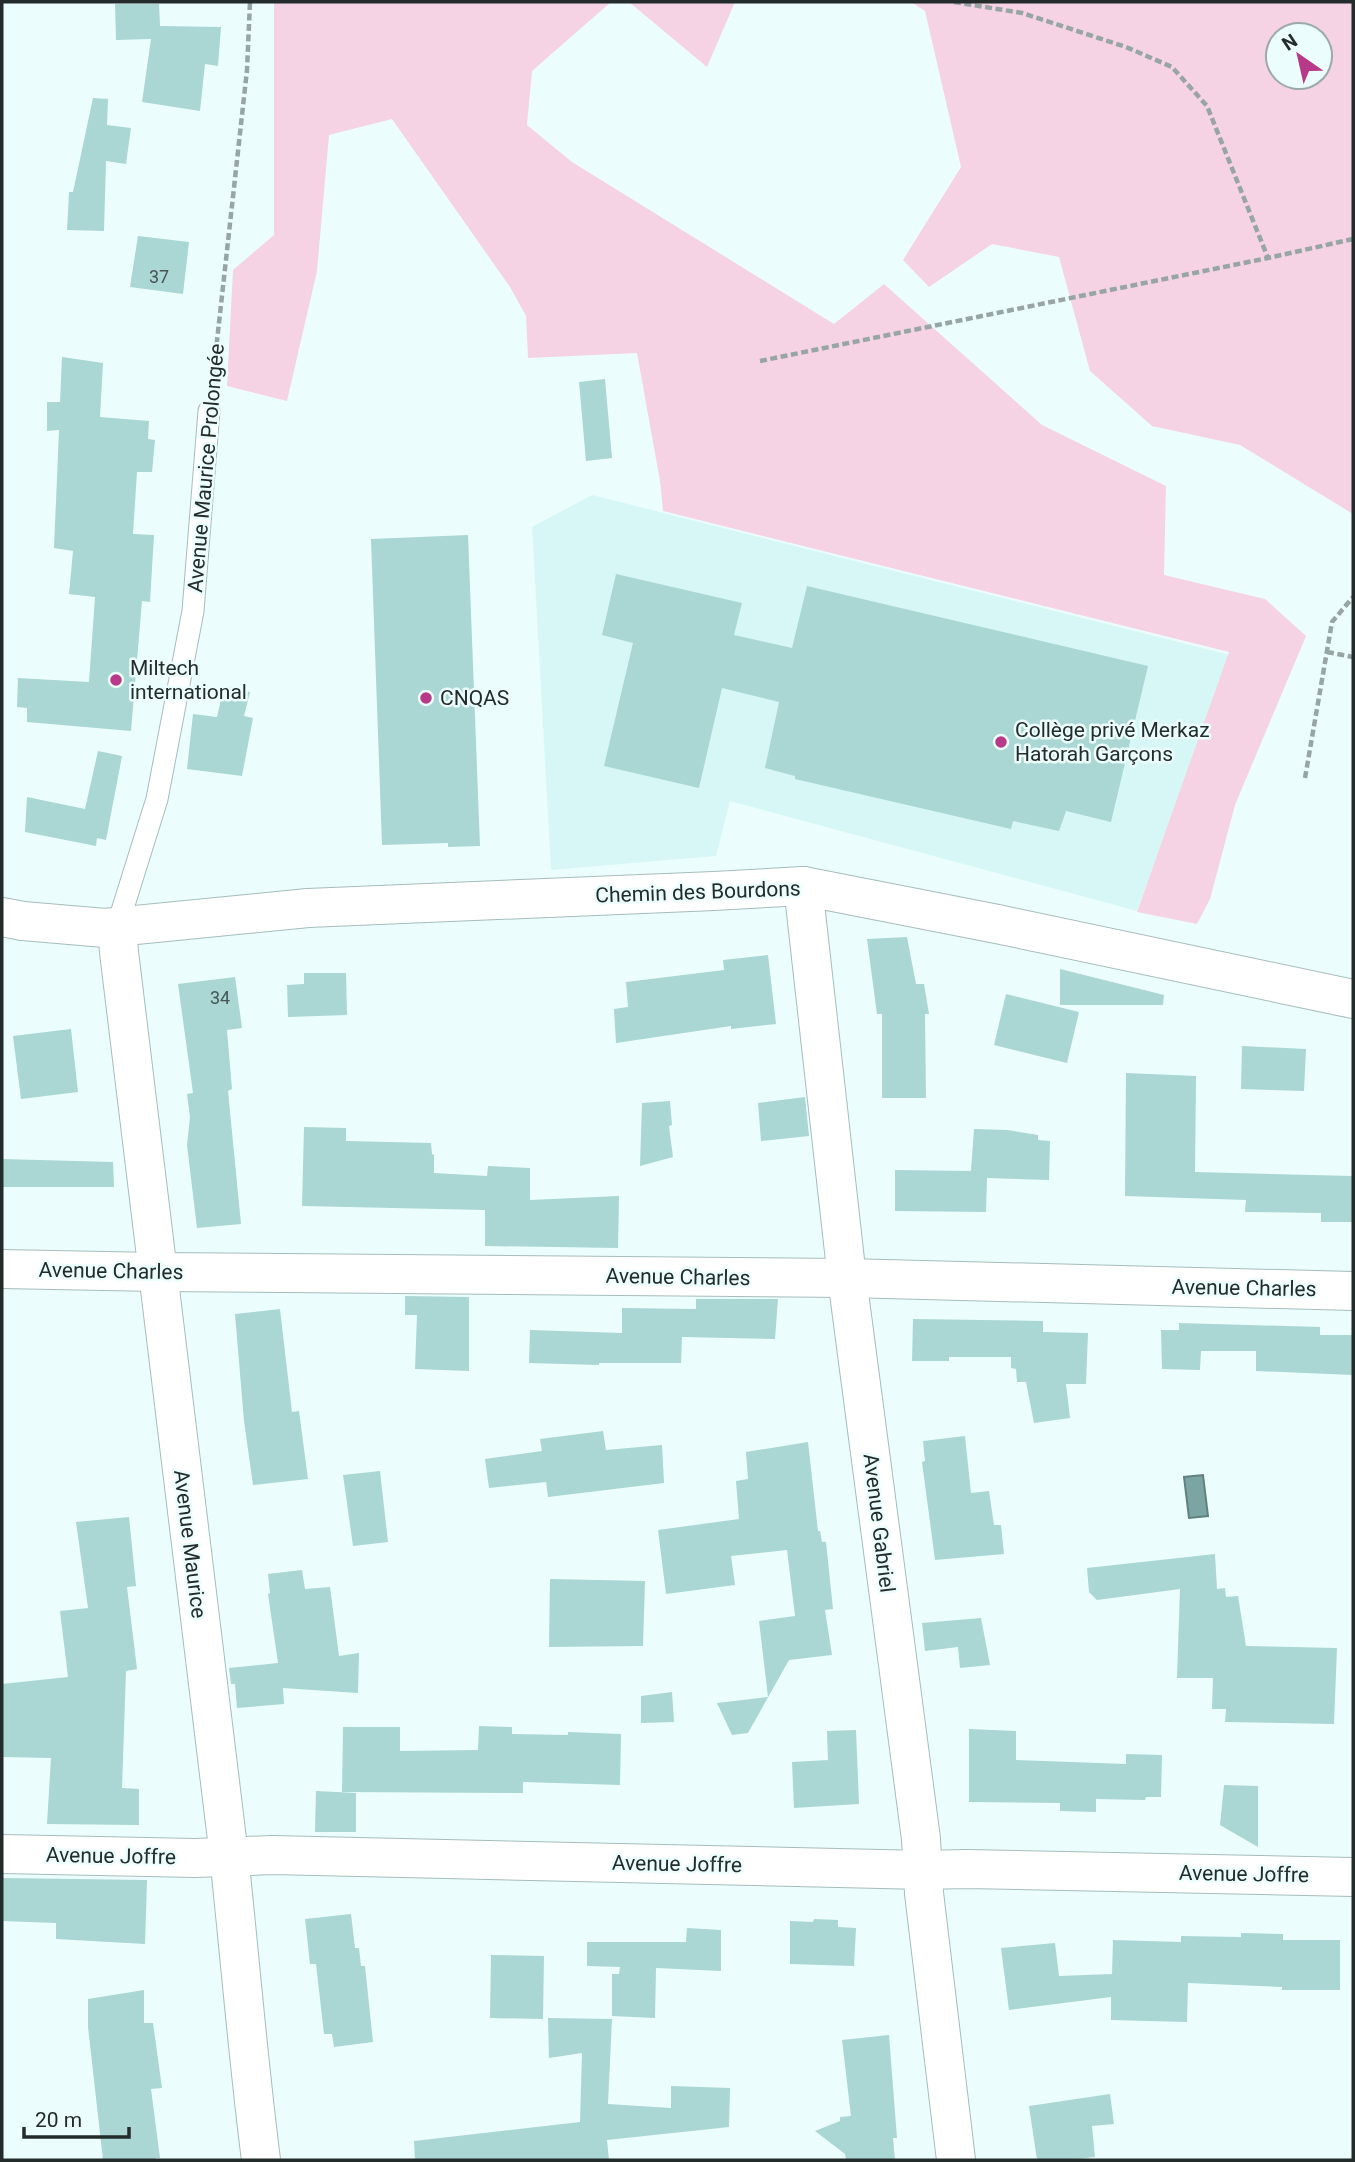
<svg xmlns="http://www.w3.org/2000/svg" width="1355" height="2162" font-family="Roboto,sans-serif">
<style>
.built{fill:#d6f7f5}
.green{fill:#f5d3e4;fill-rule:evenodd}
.water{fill:#7ba5a3;stroke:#61817f;stroke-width:2}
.building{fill:#aad6d3}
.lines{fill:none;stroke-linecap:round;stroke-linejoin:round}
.service-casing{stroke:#a6bcbb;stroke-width:23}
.minor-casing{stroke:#a6bcbb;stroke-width:40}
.path{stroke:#97a5a4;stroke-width:4.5;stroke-dasharray:7 3.5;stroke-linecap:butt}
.service{stroke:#fff;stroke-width:21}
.minor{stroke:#fff;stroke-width:38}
.poi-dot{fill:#b73988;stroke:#ebfefd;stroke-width:2.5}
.labels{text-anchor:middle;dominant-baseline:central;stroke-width:5;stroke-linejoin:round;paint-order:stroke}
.number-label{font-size:18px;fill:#455655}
.street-label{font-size:21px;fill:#232c2b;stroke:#ebfefd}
.poi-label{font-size:21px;fill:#232c2b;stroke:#ebfefd;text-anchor:start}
</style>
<rect width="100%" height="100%" fill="#ebfefd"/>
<path class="built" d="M592 495 1230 655 1137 911 730 801 716 856 551 870 532 527Z"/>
<g class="green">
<path d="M274 2H611L532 71 527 125 572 162 834 324 884 284 1042 425 1166 486 1164 575 1265 599 1306 636 1235 805 1210 899 1197 924 1137 912 1229 652 663 511 660 481 637 353 528 358 526 316 510 287 392 119 329 135 317 271 287 401 227 386 233 270 274 235Z"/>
<path d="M629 2H735L707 67Z"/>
<path d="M911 2H1353V514L1240 445 1152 426 1090 371 1059 257 992 244 929 287 903 260 961 167 925 11ZM1278 35H1320V77H1278Z"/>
</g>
<path class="water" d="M1203 1475 1208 1516 1189 1518 1184 1477Z"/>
<g class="building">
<path d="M115 4H159L160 26 221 27 218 66 205 64 200 111 142 102 151 39 116 40Z"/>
<path d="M93 98 108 99 107 125 131 128 126 164 106 161 104 231 67 230 69 192H73Z"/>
<path d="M138 236 189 242 183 294 130 287Z"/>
<path d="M62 357 103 363 100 417 149 421 148 439 155 440 152 472H137L133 534 154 535 150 602 142 601 131 731 27 722V708L17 707 18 678 89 682 95 597 69 594 73 551 54 548 59 430 47 431V402H60Z"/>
<path d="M605 379 612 458 586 461 579 382Z"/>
<path d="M468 535 480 846 448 847V843L382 845 371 539Z"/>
<path d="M616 574 742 603 734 635 792 648 807 586 1148 666 1111 822 1066 811 1059 831 1013 821 1011 829 795 779V776L765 768 779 702 722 688 699 788 604 766 633 643 602 635Z"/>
<path d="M224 686 250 692 244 716 253 718 242 776 187 769 193 714 217 717Z"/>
<path d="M98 751 122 756 106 840 97 838 96 846 25 832 27 797 85 809Z"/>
<path d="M907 937 916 984H924L929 1014H925L926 1098H882V1014H877L867 939Z"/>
<path d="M768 955 776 1024 731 1029V1026L616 1043 614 1009 628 1007 626 982 724 970 723 960Z"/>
<path d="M1060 969 1164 995 1163 1005H1060Z"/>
<path d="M304 973H346L347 1015 288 1017 287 985 304 984Z"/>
<path d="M235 977 242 1028 227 1030 232 1089 228 1091 241 1224 197 1228 187 1145 190 1117 187 1094 193 1093 178 984Z"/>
<path d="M1006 994 1079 1012 1067 1063 994 1045Z"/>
<path d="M71 1029 78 1092 21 1099 13 1036Z"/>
<path d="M1242 1046 1306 1049 1304 1091 1241 1089Z"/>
<path d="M1126 1073 1196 1076 1195 1172 1353 1176V1222H1321V1213L1245 1212 1246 1200 1125 1196Z"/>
<path d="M805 1097 809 1136 761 1141 758 1103Z"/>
<path d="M670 1101 672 1125 669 1126 673 1157 640 1166 642 1103Z"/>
<path d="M304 1127 346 1128V1141L431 1143 432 1154 434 1155V1173L487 1176 488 1166 530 1168V1200L619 1196 618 1248 485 1246V1210L302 1206Z"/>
<path d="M974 1129 1007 1130 1038 1135V1140L1050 1141 1049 1180 987 1178 986 1212 895 1211V1170L971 1171Z"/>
<path d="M2 1159 113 1162 114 1187H2Z"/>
<path d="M405 1296 469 1297V1371L415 1369 417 1315H405Z"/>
<path d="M696 1299H778L775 1339 682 1337 681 1363H599V1365L529 1363 530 1330 622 1333V1308L696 1309Z"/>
<path d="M280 1309 292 1412 299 1411 308 1479 253 1485 244 1421 235 1314Z"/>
<path d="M913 1319 1043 1321V1332L1088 1333 1086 1384H1066L1070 1418 1034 1423 1026 1382H1017L1016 1369 1011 1368V1357H949V1361H912Z"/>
<path d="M1179 1323 1320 1327V1335H1353V1375L1256 1371V1351H1201L1200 1370 1162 1369 1161 1330H1179Z"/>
<path d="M603 1431 606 1450 662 1445 664 1483 548 1497 546 1482 489 1488 485 1459 542 1451 540 1439Z"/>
<path d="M965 1436 971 1493 989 1491 994 1525H1001L1004 1554 935 1560 922 1462 925 1461 923 1441Z"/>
<path d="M808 1442 818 1531H820L822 1542H826L833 1609 825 1610 832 1655 789 1660 748 1733 732 1735 717 1703 768 1697 759 1621 795 1616 787 1550 731 1556 735 1585 666 1594 658 1530 739 1519 736 1481 748 1479 746 1452Z"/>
<path d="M380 1471 388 1542 353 1546 343 1475Z"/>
<path d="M129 1517 136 1586 127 1587 137 1669 126 1671 122 1788 139 1789V1825L47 1824 51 1758 2 1757V1684L68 1677 60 1611 88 1608 76 1522Z"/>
<path d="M1215 1554 1217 1589 1225 1588 1226 1597 1238 1596 1246 1646 1337 1648 1334 1724 1225 1722 1226 1709H1212L1213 1678H1177L1180 1589 1097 1600 1089 1592 1087 1568Z"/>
<path d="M302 1570 305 1589 330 1587 339 1656 359 1653 358 1693 283 1688 284 1704 237 1708 235 1684H231L229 1668 278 1663 268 1594 270 1593 268 1574Z"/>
<path d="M550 1579 645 1581 643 1646 549 1647Z"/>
<path d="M981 1618 990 1665 960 1668 958 1647 925 1651 922 1623Z"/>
<path d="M672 1692 674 1722 641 1723V1696Z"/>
<path d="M479 1726 512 1727V1734L568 1735V1732L621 1734 620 1785 523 1782V1793L342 1792 343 1727H400V1751L478 1750Z"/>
<path d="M969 1729 1016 1731V1760L1126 1764V1754L1162 1755 1161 1797H1146L1145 1800 1096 1799V1812L1060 1811V1803L969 1802Z"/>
<path d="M856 1730 859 1804 794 1808 792 1762 828 1760 827 1731Z"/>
<path d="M1224 1785 1258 1786V1847L1220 1825Z"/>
<path d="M316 1791 356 1793V1832H315Z"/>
<path d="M2 1878 147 1880 145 1944 56 1939V1923L2 1921Z"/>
<path d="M351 1914 355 1948H359L361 1966H365L373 2042 334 2047 332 2034H324L316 1964H310L305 1919Z"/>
<path d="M814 1919 838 1920V1927L856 1928 854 1966 790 1964V1921L813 1922Z"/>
<path d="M687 1928 721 1930V1971L656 1968 655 2018 612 2016V1974H619L620 1967 587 1966V1942H686Z"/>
<path d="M1241 1933 1283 1934V1940H1340V1990H1282V1987L1188 1983 1187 2022 1111 2020V1997L1009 2010 1001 1948 1055 1943 1059 1976 1112 1974 1113 1940 1181 1942V1936L1241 1937Z"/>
<path d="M491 1955 544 1956 543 2019 490 2018Z"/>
<path d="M144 1990V2023H153L162 2088 151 2089 160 2158H156V2160H103L88 2027V1999Z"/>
<path d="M548 2018 612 2019 608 2104 671 2108V2086L730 2088 729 2127 607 2140 609 2160H415L414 2141 580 2122 582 2053 549 2058Z"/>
<path d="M889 2035 897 2138H893L895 2160H846L845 2154 815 2131 840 2121V2117L851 2116 842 2040Z"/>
<path d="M1110 2094 1114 2124 1092 2126 1095 2157 1068 2160H1037L1029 2106Z"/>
</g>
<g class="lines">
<defs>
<path id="service" d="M117 927 157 799 193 611 209 411"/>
<g id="minor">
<path d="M803 886 847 1278 921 1839 924 1893 956 2160"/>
<path d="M2 917 23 921 105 928 308 908 714 891 803 886 997 924 1353 999"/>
<path d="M117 927 119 952C154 1254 194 1555 229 1856 240 1958 248 2059 261 2160"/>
<path d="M2 1269 156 1272 847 1278 1353 1291"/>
<path d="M2 1854 195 1858 272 1855 924 1870 966 1869 1353 1877"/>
</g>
</defs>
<use href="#service" class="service-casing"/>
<use href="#minor" class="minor-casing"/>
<g class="path">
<path d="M954 2 1022 13 1126 47 1172 67 1207 106 1268 258"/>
<path d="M760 361 1268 258 1353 239"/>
<path d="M212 386 247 70 250 2"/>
<path d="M1327 652 1353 657"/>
<path d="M1305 778 1332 622 1353 597"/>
</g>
<use href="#service" class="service"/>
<use href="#minor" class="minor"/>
</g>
<g class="poi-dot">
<circle cx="116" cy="680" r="7"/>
<circle cx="426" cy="698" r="7"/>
<circle cx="1001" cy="742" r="7"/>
</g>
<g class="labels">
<g class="number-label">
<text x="159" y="276">37</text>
<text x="220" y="997">34</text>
</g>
<g class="street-label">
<text transform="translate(206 468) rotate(-85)">Avenue Maurice Prolongée</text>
<text transform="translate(698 892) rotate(-2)">Chemin des Bourdons</text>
<text transform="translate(111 1271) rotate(1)">Avenue Charles</text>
<text transform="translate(678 1277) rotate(1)">Avenue Charles</text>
<text transform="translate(1244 1288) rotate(1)">Avenue Charles</text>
<text transform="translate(879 1523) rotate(83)">Avenue Gabriel</text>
<text transform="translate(190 1544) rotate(83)">Avenue Maurice</text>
<text transform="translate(111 1856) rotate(1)">Avenue Joffre</text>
<text transform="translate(677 1864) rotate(1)">Avenue Joffre</text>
<text transform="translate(1244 1874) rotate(1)">Avenue Joffre</text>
</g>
<g class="poi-label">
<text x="130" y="668">Miltech<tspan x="130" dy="24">international</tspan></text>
<text x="440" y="698">CNQAS</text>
<text x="1015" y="730">Collège privé Merkaz<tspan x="1015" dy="24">Hatorah Garçons</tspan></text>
</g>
</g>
<rect width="1355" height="2162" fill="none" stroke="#232c2b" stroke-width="7"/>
<g transform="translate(1299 56) rotate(326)"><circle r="33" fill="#ebfefd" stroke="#9baaa9" stroke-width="2"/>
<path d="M0-5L12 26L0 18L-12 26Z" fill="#b73988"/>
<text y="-10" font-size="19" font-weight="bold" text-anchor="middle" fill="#232c2b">N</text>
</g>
<path d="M24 2127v10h105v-10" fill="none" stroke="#232c2b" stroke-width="3.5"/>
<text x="35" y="2127" font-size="21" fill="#232c2b" stroke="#ebfefd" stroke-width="5" paint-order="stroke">20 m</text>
</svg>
